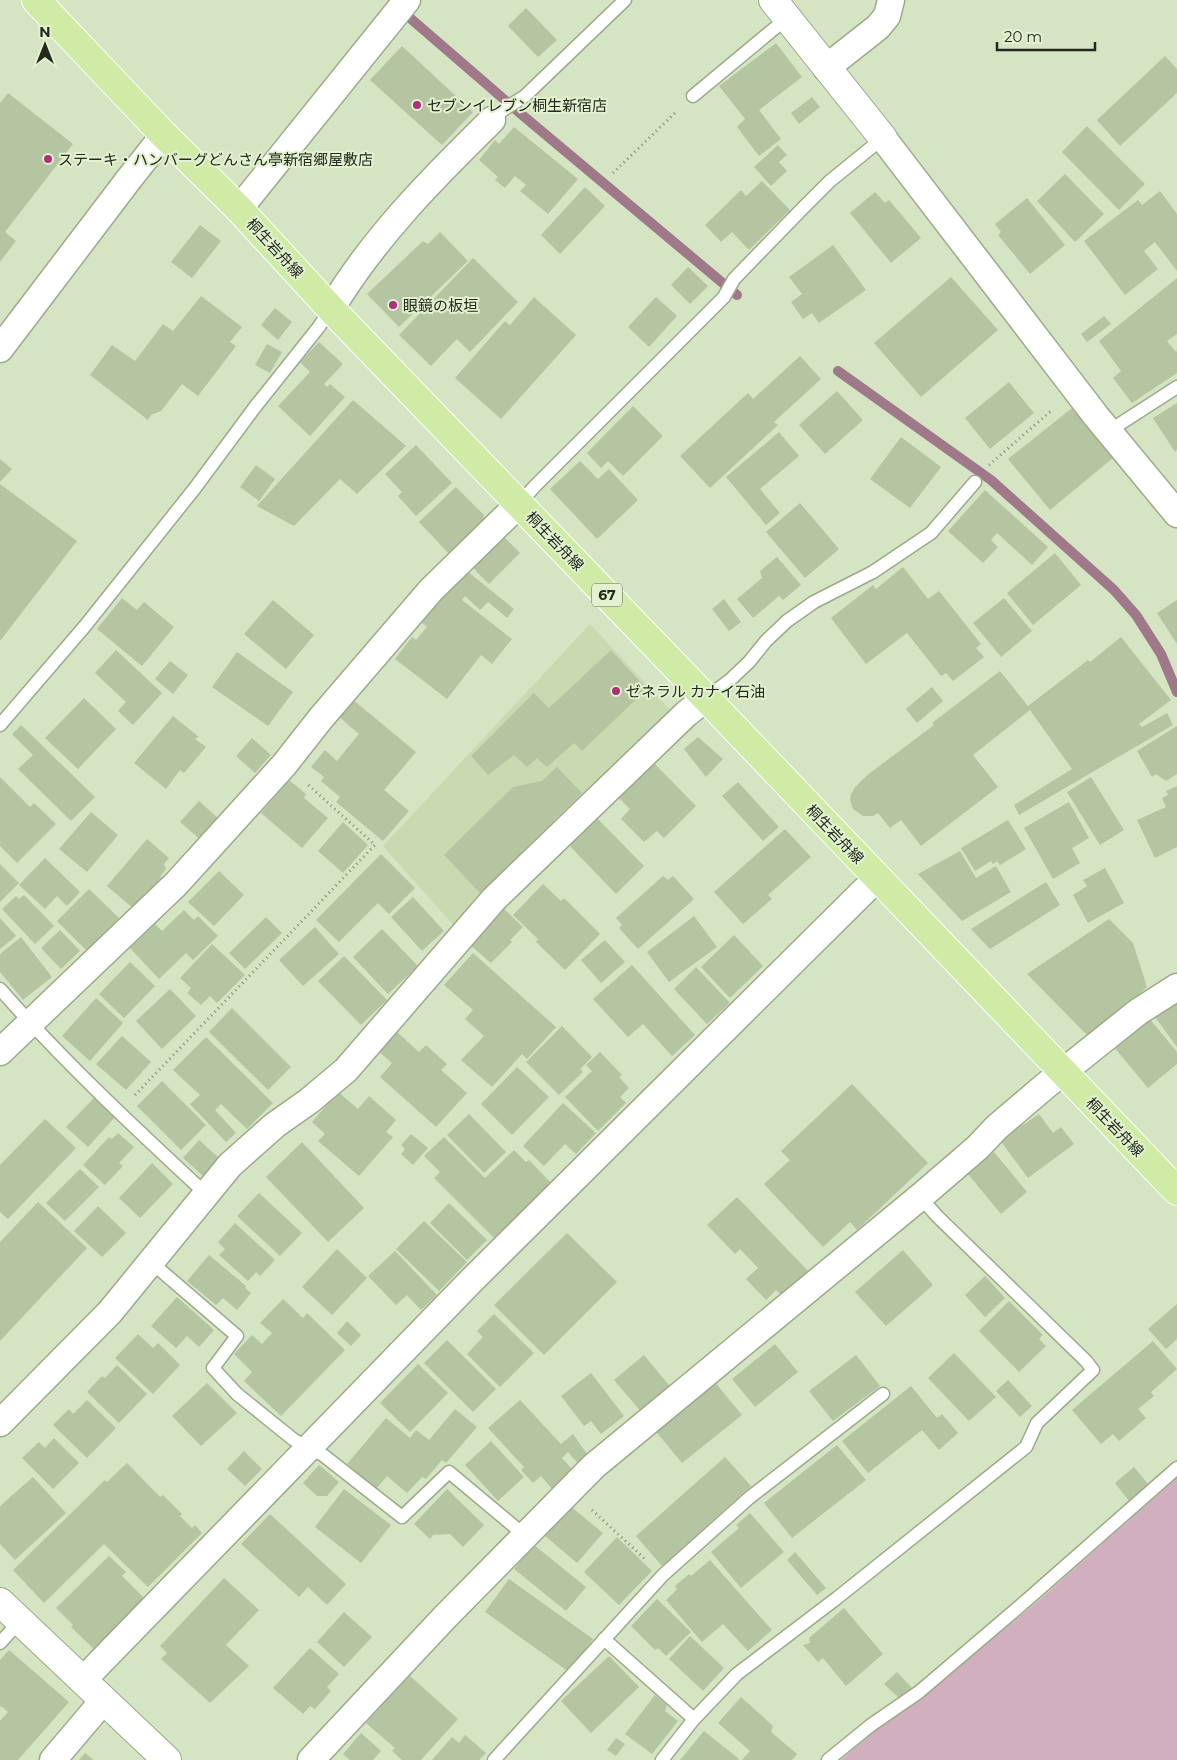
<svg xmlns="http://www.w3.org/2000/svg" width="1177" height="1760" font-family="Montserrat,'Noto Sans JP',sans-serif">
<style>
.built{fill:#c9dab2}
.green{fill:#d2afbe}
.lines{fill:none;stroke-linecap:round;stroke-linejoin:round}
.stream{stroke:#9f798a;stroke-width:10}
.building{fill:#b5c5a1}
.service-casing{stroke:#9caa8a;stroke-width:15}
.minor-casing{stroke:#9caa8a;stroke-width:29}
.tertiary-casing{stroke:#9caa8a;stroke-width:30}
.primary-casing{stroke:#fff;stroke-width:30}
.path{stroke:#7f8b73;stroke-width:3;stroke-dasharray:1 4;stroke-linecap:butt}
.service{stroke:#fff;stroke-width:12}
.minor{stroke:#fff;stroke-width:26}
.tertiary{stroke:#fff;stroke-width:28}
.primary{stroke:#d0eba6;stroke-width:28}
.poi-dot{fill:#b23079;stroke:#e2f2d0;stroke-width:2}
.labels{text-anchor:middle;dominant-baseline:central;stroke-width:4;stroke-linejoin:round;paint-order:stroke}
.shield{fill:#e2f2d0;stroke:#5c6552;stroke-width:1}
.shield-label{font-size:14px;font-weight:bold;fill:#23291c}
.poi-label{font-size:15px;fill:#23291c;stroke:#e2f2d0;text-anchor:start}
.street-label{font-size:15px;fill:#23291c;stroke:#e2f2d0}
</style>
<rect width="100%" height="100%" fill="#d5e5c3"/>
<path class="built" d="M590 624 673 713 455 927 383 846Z"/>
<path class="green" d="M1177 1477V1760H841L873 1732 923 1695 1037 1602Z"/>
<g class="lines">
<g class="stream">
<path d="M410 18 521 114 737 295"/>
<path d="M838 371 991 480 1114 590 1136 615 1161 654 1177 692"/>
</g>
</g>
<g class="building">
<path d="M526 8 557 40 538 57 508 26Z"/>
<path d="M776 43 802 77 759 110 781 139 759 156 737 127 745 119 719 86Z"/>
<path d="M402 46 473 112 442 145 370 80Z"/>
<path d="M1165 56 1177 69V93L1120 146 1097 120Z"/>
<path d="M8 93 73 144 5 232 16 241 0 262V103Z"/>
<path d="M812 97 820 107 799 124 791 113Z"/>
<path d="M1087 126 1145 184 1119 210 1062 152Z"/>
<path d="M514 127 578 179 548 214 520 191 526 185 515 176 505 188 495 180 498 177 479 160 495 140 499 144Z"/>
<path d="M778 145 787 155 779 162 787 171 771 186 754 167Z"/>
<path d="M1065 174 1104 214 1075 242 1037 201Z"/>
<path d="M762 181 790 210 749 250 732 232 721 242 705 225 741 190 746 196Z"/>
<path d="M585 187 605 206 560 254 541 235Z"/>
<path d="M1160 191 1177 214V271L1155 242 1144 251 1158 269 1125 295 1084 241 1138 200 1142 205Z"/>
<path d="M875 192 885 203 889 200 921 238 891 263 850 213Z"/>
<path d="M1027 198 1065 245 1030 274 998 235 1001 232 995 224Z"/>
<path d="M200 225 221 241 192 278 171 262Z"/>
<path d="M440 232 468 261 399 327 367 294 423 241 428 244Z"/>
<path d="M833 245 866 290 819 323 812 313 803 319 791 302 802 294 789 277Z"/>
<path d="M473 258 518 302 470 352 457 339 431 366 399 335Z"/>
<path d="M688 267 708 286 690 304 671 285Z"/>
<path d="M951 277 998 330 921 397 874 343Z"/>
<path d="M1177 278V334L1167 341 1176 352 1177 350V373L1132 403 1113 378 1121 371 1099 341Z"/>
<path d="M201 296 242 327 230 342 236 346 198 396 182 384 161 411 151 415 148 420 90 375 112 345 135 361 163 324 173 331Z"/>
<path d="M534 297 576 335 501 419 455 378 505 321 510 325Z"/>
<path d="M656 297 677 316 649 347 628 327Z"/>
<path d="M275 308 292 322 278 340 261 325Z"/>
<path d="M1104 316 1111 324 1087 342 1081 334Z"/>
<path d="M319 342 343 364 324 384 327 387 330 384 345 397 310 436 278 406 310 372 300 362Z"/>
<path d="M267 344 282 352 270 373 255 365Z"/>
<path d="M800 356 821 379 774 422 778 425 710 488 680 456 748 393 753 399Z"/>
<path d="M1009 382 1034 413 990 449 965 418Z"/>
<path d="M837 391 863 420 825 454 799 425Z"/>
<path d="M353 400 406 446 357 494 340 479 294 526 257 506Z"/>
<path d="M1177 403V450L1175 452 1153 418Z"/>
<path d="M633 406 663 436 623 476 608 461 601 468 587 453Z"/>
<path d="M1072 408 1113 458 1050 510 1008 459Z"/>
<path d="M779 432 799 456 760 489 780 513 766 525 726 477Z"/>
<path d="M901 437 941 467 910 508 870 479Z"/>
<path d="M416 445 452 483 416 516 398 496 402 492 385 474Z"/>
<path d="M0 459 12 469 0 482Z"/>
<path d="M580 461 598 479 609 469 638 500 597 539 550 489Z"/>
<path d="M256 465 275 479 259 501 240 487Z"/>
<path d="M0 484 77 541 0 641Z"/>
<path d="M456 487 484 515 483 525 451 556 419 522Z"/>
<path d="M985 490 1048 547 1032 565 997 533 991 540 998 547 983 563 948 531Z"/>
<path d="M800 503 839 549 805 578 766 532Z"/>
<path d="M502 535 520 553 489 584 471 566Z"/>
<path d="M1055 553 1081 585 1033 625 1007 593Z"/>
<path d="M777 557 801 585 783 600 779 596 753 618 737 599 762 578 760 571Z"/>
<path d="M903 567 928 599 939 591 981 644 976 648 984 657 953 681 946 673 941 676 907 633 866 664 831 618 873 585 876 589Z"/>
<path d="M467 571 514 609 507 618 488 602 480 610 465 596 462 600 512 639 492 664 481 655 447 699 395 659 412 637 416 640 427 627 422 623 448 589 450 591Z"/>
<path d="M122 598 137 610 144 602 174 627 142 666 97 629Z"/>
<path d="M1004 598 1032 631 1001 657 973 623Z"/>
<path d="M724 599 741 622 729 631 712 609Z"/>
<path d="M273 600 314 635 286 669 244 634Z"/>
<path d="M1177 600V644L1157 613Z"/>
<path d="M1121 637 1171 700 1139 724 1142 727 1167 713 1173 725 1019 815 1014 805 1072 769 1030 710 973 755 998 787 921 846 901 820 890 828 878 813 873 816H863L853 809 850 800 851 794 855 787 866 776 934 725 932 723 1000 671 1028 706 1088 660 1090 662Z"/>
<path d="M116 650 162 693 133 725 118 711 126 702 95 673Z"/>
<path d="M611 650 647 689 582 751 574 743 547 767 537 758 527 767 514 755 488 775 471 756 534 693 549 708Z"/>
<path d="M237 652 293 692 268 726 212 687Z"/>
<path d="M170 661 188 675 173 694 155 679Z"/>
<path d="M932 687 943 701 917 723 906 709Z"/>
<path d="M84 698 116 729 78 769 45 738Z"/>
<path d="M352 699 416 752 384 790 409 811 383 841 336 802 340 797 321 781 324 777 311 767 325 750 337 761 359 734 338 716Z"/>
<path d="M173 716 199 737 195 739 206 747 184 773 180 770 166 789 134 763Z"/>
<path d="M21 725 95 797 71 821 18 769 33 755 12 734Z"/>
<path d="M1177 726V774L1166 781 1156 774 1152 777 1137 751Z"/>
<path d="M698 737 723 759 706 777 684 749Z"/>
<path d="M252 738 271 755 255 773 236 756Z"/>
<path d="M651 760 696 806 664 838 657 831 644 842 621 819 630 809 616 795Z"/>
<path d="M557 767 582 793 480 893 444 855 513 787 542 781Z"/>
<path d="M0 777 30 807 34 803 56 824 17 863 0 846Z"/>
<path d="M1091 777 1124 830 1100 845 1067 792Z"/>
<path d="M289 780 306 794 304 798 328 818 302 848 261 813Z"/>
<path d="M738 782 779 827 763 841 722 796Z"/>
<path d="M1177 786V847L1155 858 1137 820 1166 807 1162 798 1168 795 1166 791Z"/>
<path d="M199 801 220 820 202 841 180 822Z"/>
<path d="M1069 802 1089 838 1072 848 1080 863 1053 879 1024 828Z"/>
<path d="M91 812 118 835 87 872 59 849Z"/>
<path d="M593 814 644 866 616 894 565 841Z"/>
<path d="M1008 820 1026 849 1000 865 997 861 993 864 991 861 975 871 961 848Z"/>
<path d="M343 822 368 845 343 873 318 851Z"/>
<path d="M785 829 811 857 768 895 772 899 743 924 714 892Z"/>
<path d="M147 839 169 858 164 864 166 869 160 877 165 880 134 909 107 886Z"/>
<path d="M960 851 976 878 996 866 1011 892 962 921 918 874Z"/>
<path d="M381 854 415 888 389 914 378 903 339 942 316 920Z"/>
<path d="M45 858 80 892 67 906 57 896 45 909 19 885Z"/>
<path d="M0 864 19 883 0 902Z"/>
<path d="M1105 868 1124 903 1088 923 1073 895 1087 886 1083 880Z"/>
<path d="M219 871 244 895 214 926 188 902Z"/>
<path d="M663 876 668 880 673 876 694 899 638 949 619 928 622 925 616 918Z"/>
<path d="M1046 882 1060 905 990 949 971 929Z"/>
<path d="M543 884 561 901 564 898 600 934 565 970 536 942 538 939 513 915Z"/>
<path d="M89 889 119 918 87 951 57 921Z"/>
<path d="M24 895 54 926 35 944 2 909 16 896 19 899Z"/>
<path d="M413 897 444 931 422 951 391 917Z"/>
<path d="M502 907 523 927 510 940 512 942 491 963 470 945Z"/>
<path d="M184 910 194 920 198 916 218 936 193 960 186 953 159 979 130 948 155 924 162 931Z"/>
<path d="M694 916 717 947 669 982 647 952Z"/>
<path d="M266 917 282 933 245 969 229 953Z"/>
<path d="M0 918 16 936 0 949Z"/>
<path d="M1109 919 1133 943 1147 987 1090 1038 1027 974Z"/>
<path d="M315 927 339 954 303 986 279 960Z"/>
<path d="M382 929 418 966 388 994 353 957Z"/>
<path d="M60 930 80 951 61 969 41 948Z"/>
<path d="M734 935 763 966 730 998 701 967Z"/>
<path d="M21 937 52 977 23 1000 0 972V954Z"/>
<path d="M605 940 625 962 601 983 581 960Z"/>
<path d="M212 944 245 975 217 1003 210 996 201 1005 187 993 191 988 180 978Z"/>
<path d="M473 953 556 1027 527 1059 522 1054 492 1087 461 1060 484 1036 465 1019 473 1010 444 985Z"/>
<path d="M344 956 387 1000 361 1025 318 981Z"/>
<path d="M130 962 155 986 124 1018 99 994Z"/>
<path d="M632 965 695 1035 672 1056 643 1024 628 1037 593 999Z"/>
<path d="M696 967 730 1003 707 1024 674 989Z"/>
<path d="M170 989 196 1016 162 1049 136 1021Z"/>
<path d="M96 998 123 1023 90 1061 62 1036Z"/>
<path d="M1177 1001V1047L1155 1017Z"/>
<path d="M232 1008 291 1067 268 1090 209 1032Z"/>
<path d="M1148 1017 1177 1052V1064L1148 1088 1113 1046Z"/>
<path d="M562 1026 592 1057 580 1069 583 1072 559 1095 526 1062Z"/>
<path d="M396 1031 419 1052 426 1045 447 1064 441 1070 467 1093 436 1127 380 1077 392 1063 378 1051Z"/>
<path d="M122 1036 151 1062 126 1090 96 1064Z"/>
<path d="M206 1037 273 1103 247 1129 221 1104 215 1110 236 1133 226 1142 190 1104 200 1095 173 1070Z"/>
<path d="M600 1052 622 1075 619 1077 629 1088 620 1097 626 1103 598 1131 565 1097 592 1071 586 1065Z"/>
<path d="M517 1067 549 1097 512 1135 481 1104Z"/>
<path d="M162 1081 206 1125 181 1150 137 1106Z"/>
<path d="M852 1084 928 1163 857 1230 850 1222 823 1247 764 1184 790 1160 781 1151Z"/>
<path d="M338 1092 358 1109 369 1096 396 1120 386 1132 393 1137 359 1176 318 1141 325 1134 312 1122Z"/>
<path d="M95 1097 116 1116 88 1147 66 1127Z"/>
<path d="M563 1103 596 1133 576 1154 565 1144 544 1166 523 1146Z"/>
<path d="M469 1114 506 1152 484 1173 447 1135Z"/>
<path d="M1039 1114 1053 1133 1061 1127 1074 1144 1028 1178 999 1139 1021 1123 1023 1125Z"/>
<path d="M45 1119 76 1148 8 1219 0 1212V1165Z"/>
<path d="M118 1133 134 1147 119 1163 123 1166 105 1185 83 1165 109 1137 112 1139Z"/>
<path d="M411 1134 428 1148 413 1165 401 1154 405 1149 401 1145Z"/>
<path d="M444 1137 485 1178 514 1150 526 1162 529 1160 551 1183 494 1238 434 1178 440 1172 424 1156Z"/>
<path d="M199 1140 219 1158 203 1176 183 1158Z"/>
<path d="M302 1142 364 1208 328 1242 266 1177Z"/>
<path d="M994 1152 1027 1192 1001 1214 968 1174Z"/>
<path d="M152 1163 173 1184 140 1218 119 1198Z"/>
<path d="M80 1169 99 1187 65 1221 46 1203Z"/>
<path d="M259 1193 302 1233 280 1256 237 1216Z"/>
<path d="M737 1197 810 1273 784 1298 776 1290 766 1300 746 1279 758 1268 740 1249 735 1254 707 1225Z"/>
<path d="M38 1202 87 1248 0 1341V1242Z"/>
<path d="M449 1203 487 1240 467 1260 430 1223Z"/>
<path d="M98 1206 126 1233 102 1257 74 1231Z"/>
<path d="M424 1221 467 1262 439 1291 396 1249Z"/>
<path d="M235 1223 275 1260 260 1276 256 1272 248 1281 219 1255 225 1249 218 1242Z"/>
<path d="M567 1233 617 1282 544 1355 494 1305Z"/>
<path d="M337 1249 367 1278 332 1315 302 1287Z"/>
<path d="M903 1250 933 1285 886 1326 855 1292Z"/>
<path d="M395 1251 437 1295 421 1310 407 1295 396 1305 368 1276Z"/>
<path d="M209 1255 246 1286 245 1288 251 1293 237 1310 223 1298 216 1305 187 1281Z"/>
<path d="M985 1276 1005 1298 985 1317 965 1295Z"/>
<path d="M177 1297 214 1330 199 1347 187 1336 176 1348 151 1326Z"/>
<path d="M283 1299 303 1318 307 1313 345 1350 281 1416 244 1381 252 1372 234 1354 252 1335 262 1344 272 1333 260 1323Z"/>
<path d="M1009 1301 1043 1335 1039 1339 1046 1346 1019 1372 979 1331Z"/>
<path d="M1177 1304V1339L1166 1349 1148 1329Z"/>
<path d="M494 1314 534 1353 500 1387 467 1354 483 1337 477 1331Z"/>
<path d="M347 1321 361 1335 351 1346 337 1333Z"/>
<path d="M138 1334 153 1348 158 1343 180 1365 153 1394 115 1358Z"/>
<path d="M447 1340 496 1389 473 1412 424 1363Z"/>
<path d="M1153 1341 1177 1369 1151 1392 1154 1396 1138 1409 1146 1418 1119 1441 1113 1434 1101 1444 1072 1410Z"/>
<path d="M775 1344 798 1372 755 1407 732 1379Z"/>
<path d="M954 1353 996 1397 969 1421 928 1378Z"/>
<path d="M644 1355 673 1390 643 1414 614 1380Z"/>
<path d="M856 1355 880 1386 833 1421 809 1391Z"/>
<path d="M418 1364 448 1393 410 1432 380 1403Z"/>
<path d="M117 1365 147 1394 119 1423 87 1392 102 1376 105 1378Z"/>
<path d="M591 1373 624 1416 601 1434 591 1421 584 1426 561 1396Z"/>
<path d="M713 1380 742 1415 682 1463 653 1428Z"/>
<path d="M1008 1380 1032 1406 1020 1417 996 1391Z"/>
<path d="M207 1383 237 1413 201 1446 172 1416Z"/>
<path d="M911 1386 937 1418 942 1414 958 1433 939 1450 922 1430 868 1473 842 1441Z"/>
<path d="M87 1400 116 1428 87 1458 53 1425 69 1409 73 1414Z"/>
<path d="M520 1400 561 1444 573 1434 590 1458 580 1466 568 1452 562 1458 573 1470 552 1489 541 1476 533 1483 521 1470 524 1467 488 1428Z"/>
<path d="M455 1409 477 1427 446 1463 442 1460 426 1479 422 1477 407 1493 387 1476 376 1489 347 1464 386 1418 410 1438 416 1430 429 1440Z"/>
<path d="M54 1438 79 1463 53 1489 22 1458 39 1442 45 1448Z"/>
<path d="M491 1441 524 1477 498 1501 465 1465Z"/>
<path d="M837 1445 866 1480 792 1538 764 1503Z"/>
<path d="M244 1451 262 1469 245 1486 227 1469Z"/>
<path d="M725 1457 751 1486 662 1566 636 1536Z"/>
<path d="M127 1463 160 1497 163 1495 182 1514 180 1516 192 1528 195 1525 202 1533 148 1587 104 1544 44 1603 13 1570 105 1480 107 1482Z"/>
<path d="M319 1465 339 1482 327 1496H317L303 1483Z"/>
<path d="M1134 1467 1149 1485 1129 1501 1115 1483Z"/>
<path d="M33 1477 66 1513 15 1560 0 1544V1506Z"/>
<path d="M344 1489 391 1525 361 1563 315 1527Z"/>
<path d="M447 1489 484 1525 463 1547 450 1534 433 1535 430 1539 414 1524Z"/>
<path d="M569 1505 603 1533 577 1563 544 1535Z"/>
<path d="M750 1513 784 1552 741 1588 711 1552 739 1528 736 1525Z"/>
<path d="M270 1514 346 1584 327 1605 308 1587 299 1597 241 1544Z"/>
<path d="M617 1537 652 1571 619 1605 584 1572Z"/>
<path d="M534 1545 586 1587 566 1611 514 1569Z"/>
<path d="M795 1552 826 1588 817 1595 787 1560Z"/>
<path d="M109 1556 126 1572 122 1576 144 1598 94 1649 71 1627 73 1625 56 1608Z"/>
<path d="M710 1560 772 1630 748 1651 723 1624 702 1642 666 1600 677 1589 675 1586 689 1574 691 1576Z"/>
<path d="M224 1578 259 1610 226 1645 249 1666 210 1703 161 1659 167 1653 160 1646Z"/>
<path d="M509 1579 593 1639 569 1672 485 1612Z"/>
<path d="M657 1599 691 1632 666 1656 658 1648 655 1650 631 1626Z"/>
<path d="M844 1608 883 1654 846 1686 823 1658 818 1662 803 1645 810 1643 809 1638Z"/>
<path d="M344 1612 372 1637 344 1667 317 1642Z"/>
<path d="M690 1636 724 1668 703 1691 669 1659Z"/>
<path d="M310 1648 339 1674 327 1687 331 1691 315 1709 310 1706 303 1714 273 1688Z"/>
<path d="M9 1650 69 1702 18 1760H0V1721L8 1712 1 1706 0 1707V1660Z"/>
<path d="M609 1656 639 1687 591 1733 561 1701Z"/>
<path d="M897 1672 912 1688 900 1699 884 1684Z"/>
<path d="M409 1675 458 1719 421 1760H402L392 1751 395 1748 366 1723Z"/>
<path d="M655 1695 667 1705 665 1711 678 1721 652 1754 625 1734Z"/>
<path d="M741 1697 773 1726 771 1732 797 1754 792 1760H742L750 1751 718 1723Z"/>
<path d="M704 1731 739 1759 738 1760H680Z"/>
<path d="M361 1733 381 1751 373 1760H350L343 1754Z"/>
<path d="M465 1735 486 1753 479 1760H432L452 1737 459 1743Z"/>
<path d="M616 1738 625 1744 616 1756 607 1750Z"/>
<path d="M85 1753 94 1760H79Z"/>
</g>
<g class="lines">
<defs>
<g id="service">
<path d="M693 96 787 18"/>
<path d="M492 120 503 110 525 96 625 0"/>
<path d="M1109 431 1177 387"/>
<path d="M519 504 535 486 724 297 734 279 803 208 830 181 883 138"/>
<path d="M706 698 730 680 749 662 766 641 787 621 814 602 873 572 931 533 975 482"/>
<path d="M0 725 85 626 195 488 255 407 318 328 331 309"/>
<path d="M0 989C64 1062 134 1127 205 1193"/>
<path d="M152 1263 237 1336 213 1368 237 1394 294 1440 323 1455 402 1517 449 1472 516 1528 523 1536"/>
<path d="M604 1639 694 1719"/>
<path d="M0 1643 20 1621"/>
<path d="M494 1760 663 1575 749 1498 883 1394"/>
<path d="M662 1760 694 1719 737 1674 837 1598 1026 1447 1037 1423 1093 1370 1086 1361 937 1216 920 1197"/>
<path d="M828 1760 871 1725 919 1692 1028 1599 1177 1468"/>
</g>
<g id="minor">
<path d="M826 68 878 27 887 16 891 0"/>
<path d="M883 138 1096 416 1177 514"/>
<path d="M239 209 407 0"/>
<path d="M331 309C374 237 433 178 492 120"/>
<path d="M0 349 129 179 164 135"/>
<path d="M0 1052 176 884 284 765 321 718 431 590 519 504"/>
<path d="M0 1423 110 1312 230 1165 275 1125 309 1101 346 1070 494 899 686 714 706 698"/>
<path d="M83 1680 473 1279 877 878"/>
<path d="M53 1760 103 1701"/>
<path d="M311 1760 446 1616 594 1466 920 1197 977 1148 997 1127 1044 1087 1138 1012 1177 987"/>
</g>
<g id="tertiary">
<path d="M773 0 883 138"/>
<path d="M0 1602 167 1760"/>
</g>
<path id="primary" d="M36 0 164 135 239 209 331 309 706 698 1177 1191"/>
</defs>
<use href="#service" class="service-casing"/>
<use href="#minor" class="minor-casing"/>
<use href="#tertiary" class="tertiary-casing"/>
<use href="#primary" class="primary-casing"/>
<g class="path">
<path d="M613 173 676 112"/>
<path d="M989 465 1052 410"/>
<path d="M135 1095 375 845 306 783"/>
<path d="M592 1510 646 1560"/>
</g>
<use href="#service" class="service"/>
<use href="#minor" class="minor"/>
<use href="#tertiary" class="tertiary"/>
<use href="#primary" class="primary"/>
</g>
<g class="poi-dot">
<circle cx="417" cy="105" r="5"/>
<circle cx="48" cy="159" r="5"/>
<circle cx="393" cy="305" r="5"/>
<circle cx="616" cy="691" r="5"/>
</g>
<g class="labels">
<rect class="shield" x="592" y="583.5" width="30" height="23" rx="4"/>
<g class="shield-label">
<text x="607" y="595">67</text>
</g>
<g class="poi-label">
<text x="427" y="105">セブンイレブン桐生新宿店</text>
<text x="58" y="159">ステーキ・ハンバーグどんさん亭新宿郷屋敷店</text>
<text x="403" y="305">眼鏡の板垣</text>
<text x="626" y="691">ゼネラル カナイ石油</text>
</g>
<g class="street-label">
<text transform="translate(275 248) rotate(47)">桐生岩舟線</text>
<text transform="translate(555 541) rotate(46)">桐生岩舟線</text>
<text transform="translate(835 834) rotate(46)">桐生岩舟線</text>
<text transform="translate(1115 1127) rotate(46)">桐生岩舟線</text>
</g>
</g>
<g transform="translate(45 45)" stroke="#e2f2d0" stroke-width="4" paint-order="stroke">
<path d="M0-4L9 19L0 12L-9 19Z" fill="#23291c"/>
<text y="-8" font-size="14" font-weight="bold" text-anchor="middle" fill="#23291c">N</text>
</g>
<path d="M997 42v8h98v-8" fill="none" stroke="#23291c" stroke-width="2.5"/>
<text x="1004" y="42" font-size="15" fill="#23291c" stroke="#e2f2d0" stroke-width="4" paint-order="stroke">20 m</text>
</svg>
